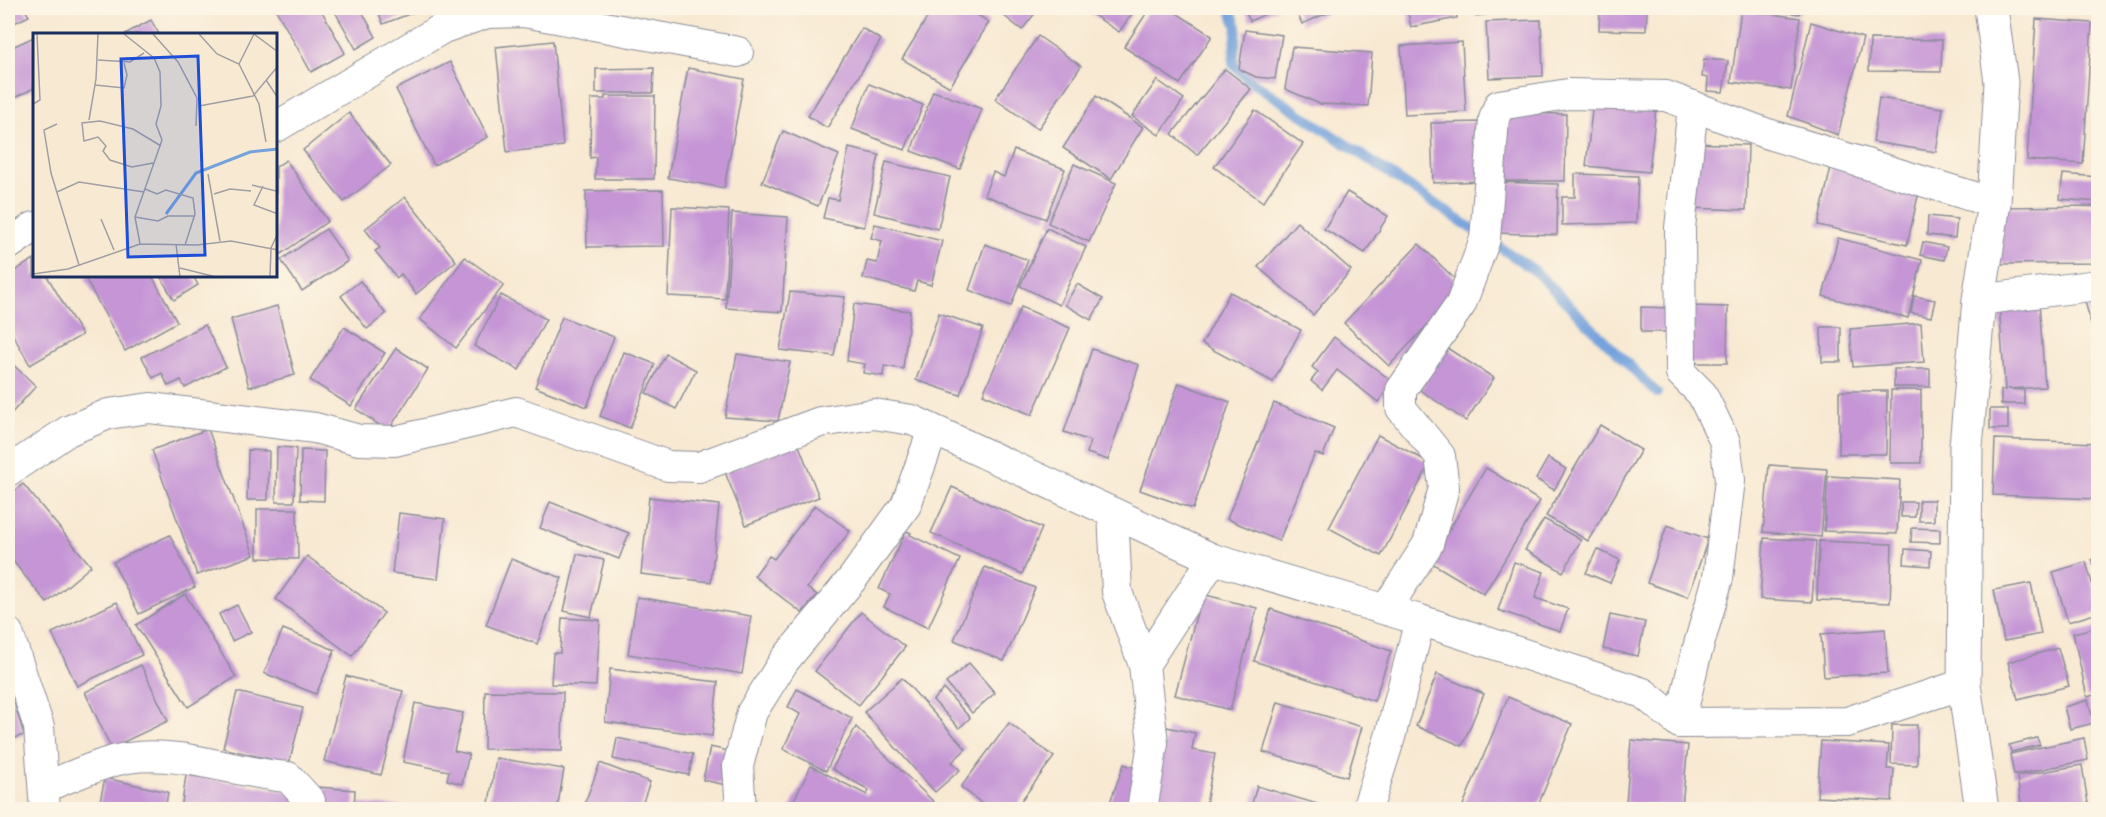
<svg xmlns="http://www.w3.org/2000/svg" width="2106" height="817" font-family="'Shantell Sans',sans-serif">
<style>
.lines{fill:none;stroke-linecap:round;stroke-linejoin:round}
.stream{stroke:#74a2dc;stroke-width:10}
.building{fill:#c595d6}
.minor-casing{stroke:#8a8c98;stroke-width:32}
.tertiary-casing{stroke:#8a8c98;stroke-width:35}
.minor{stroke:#fff;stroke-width:30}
.tertiary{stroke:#fff;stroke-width:33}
.inset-river{fill:none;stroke:#74a2dc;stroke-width:3}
.inset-road{fill:none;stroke:#a09fa4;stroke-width:1.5}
.view{fill:#1d4ed8;fill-opacity:0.15;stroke:#1d4ed8;stroke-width:3}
.inset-edge{fill:none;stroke:#1b2f5e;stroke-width:3}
</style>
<rect width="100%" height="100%" fill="#fcf5e5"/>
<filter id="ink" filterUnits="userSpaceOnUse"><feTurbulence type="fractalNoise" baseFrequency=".0167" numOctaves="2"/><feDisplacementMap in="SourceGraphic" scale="12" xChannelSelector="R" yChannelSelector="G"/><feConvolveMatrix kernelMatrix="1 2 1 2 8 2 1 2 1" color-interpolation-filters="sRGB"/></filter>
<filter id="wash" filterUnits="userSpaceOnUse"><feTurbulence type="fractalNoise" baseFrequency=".008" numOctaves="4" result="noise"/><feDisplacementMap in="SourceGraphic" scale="24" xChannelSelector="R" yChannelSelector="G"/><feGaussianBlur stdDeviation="1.35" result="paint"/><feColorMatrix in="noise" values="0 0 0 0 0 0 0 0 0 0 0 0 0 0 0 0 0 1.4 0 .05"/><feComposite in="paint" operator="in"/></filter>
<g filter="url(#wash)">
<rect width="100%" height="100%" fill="#f8e9d2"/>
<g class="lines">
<path class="stream" d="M1230 8 1237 27 1233 64 1248 79 1534 270 1657 393"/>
</g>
<g id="blocks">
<g class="building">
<path d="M8 8H24L29 16 8 26Z"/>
<path d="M275 8H320L345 53 311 72Z"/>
<path d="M333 8H360L376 37 356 49Z"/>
<path d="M377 8H425L383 24Z"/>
<path d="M933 8H966L989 22 950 87 902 59Z"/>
<path d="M994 8H1039L1022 30Z"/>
<path d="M1083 8H1136L1119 32Z"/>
<path d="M1150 8H1169L1212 36 1180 84 1124 47Z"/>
<path d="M1244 8H1279L1250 21Z"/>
<path d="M1295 8H1339L1302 24Z"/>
<path d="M1407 8H1455L1457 18 1411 27Z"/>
<path d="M1474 8H1528V9L1475 16Z"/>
<path d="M1600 8H1647L1646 31 1599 30Z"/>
<path d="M1781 8H1800L1799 14 1780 12Z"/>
<path d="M1741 10 1800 18 1791 90 1731 82Z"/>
<path d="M2036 19 2092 23 2083 164 2027 160Z"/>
<path d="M151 20 159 34H125Z"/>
<path d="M1541 20 1543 76 1489 78 1486 22Z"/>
<path d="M1811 22 1863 38 1838 135 1788 116Z"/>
<path d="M862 28 881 40 827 128 808 116Z"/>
<path d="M1245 30 1282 35 1275 79 1256 77 1239 69Z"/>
<path d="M1038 36 1081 66 1038 129 995 99Z"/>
<path d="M34 37V88L8 101V49Z"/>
<path d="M1870 39 1942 40 1941 72 1869 71Z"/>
<path d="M553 41 563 146 507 152 496 47Z"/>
<path d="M1462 42 1466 112 1405 115 1401 46Z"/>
<path d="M1292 47 1372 53 1368 106 1320 104 1285 89Z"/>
<path d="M1704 59 1728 61 1723 92 1707 91 1708 78 1702 77Z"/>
<path d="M450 62 488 137 434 165 396 89Z"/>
<path d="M654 68 653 93H596V69Z"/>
<path d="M688 68 744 79 724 188 668 178Z"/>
<path d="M1225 69 1251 89 1197 155 1172 134Z"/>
<path d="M1157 80 1184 99 1159 135 1132 116Z"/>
<path d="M869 84 923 105 905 150 852 129Z"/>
<path d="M933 91 982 109 960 169 911 151Z"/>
<path d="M605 96H655L654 179H595L596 157 590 158 591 99H605Z"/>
<path d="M1096 96 1143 127 1111 179 1063 148Z"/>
<path d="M1879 98 1943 108 1936 152 1873 142Z"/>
<path d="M1593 101 1656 108 1649 172 1586 166Z"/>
<path d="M1255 110 1303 144 1263 202 1214 167Z"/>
<path d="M349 113 391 165 344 202 303 150Z"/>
<path d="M1506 113 1566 114 1565 181H1505Z"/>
<path d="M1482 122 1484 181 1433 183 1431 123Z"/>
<path d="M783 131 839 155 818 206 762 182Z"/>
<path d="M1691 143 1748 145 1746 210 1688 208Z"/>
<path d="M849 148 879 155 864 227 823 218 828 198 838 200Z"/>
<path d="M1014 150 1065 169 1046 219 984 195 993 172 1004 177Z"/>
<path d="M286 160 328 221 281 254 276 246V167Z"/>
<path d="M886 162 950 177 938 229 874 213Z"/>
<path d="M1074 164 1116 183 1089 242 1048 223Z"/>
<path d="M1831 167 1920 187 1907 245 1818 225Z"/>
<path d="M1575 174 1638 176 1636 223 1562 225V197H1575Z"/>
<path d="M2063 174 2098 177V202L2060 199Z"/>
<path d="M1497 182 1558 184 1557 235 1495 233Z"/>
<path d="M663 190 664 246 587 247 586 191Z"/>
<path d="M1347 192 1388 216 1365 253 1324 229Z"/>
<path d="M405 197 456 261 416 294 401 274 397 278 375 251 380 248 365 229Z"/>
<path d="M2098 206V263L2000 264 1999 207Z"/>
<path d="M672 207 729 210 725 299 668 296Z"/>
<path d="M732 213 788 217 782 312 726 308Z"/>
<path d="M1928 216 1957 219 1955 238 1927 235Z"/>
<path d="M1297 222 1351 270 1313 315 1258 267Z"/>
<path d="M875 224 942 241 931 285 917 281 914 291 863 278 867 261 877 263 882 241 871 238Z"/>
<path d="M1047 228 1086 247 1059 305 1020 286Z"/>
<path d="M326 229 348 261 302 291 281 260Z"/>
<path d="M1838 238 1922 260 1908 318 1823 296Z"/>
<path d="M1923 242 1947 247 1944 260 1920 255Z"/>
<path d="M985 244 1028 260 1011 306 969 290Z"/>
<path d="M1419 244 1463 287 1389 366 1344 323Z"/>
<path d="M465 257 504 285 456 348 420 319Z"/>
<path d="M34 259V276H47L82 335 30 365 8 326V275Z"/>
<path d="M84 276H152L177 322 125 351Z"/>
<path d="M160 276H193L198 285 174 300Z"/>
<path d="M360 281 386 314 367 329 341 296Z"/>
<path d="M1077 284 1103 299 1091 320 1065 305Z"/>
<path d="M790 292 845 297 834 356 780 350Z"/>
<path d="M1230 292 1301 330 1273 382 1202 344Z"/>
<path d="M501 295 546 319 519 370 474 346Z"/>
<path d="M1914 296 1935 300 1931 317 1911 313Z"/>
<path d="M2098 298V350L2085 301Z"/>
<path d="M2039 301 2045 387 2008 389 2024 390V404H2001V390H2005L1999 304Z"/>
<path d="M854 304 910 311 903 369 884 366 883 376 863 373 865 364 847 361Z"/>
<path d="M277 306 295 375 249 387 231 319Z"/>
<path d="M1689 306 1728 307 1727 363H1688Z"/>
<path d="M1021 307 1070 328 1032 415 983 394Z"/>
<path d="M1641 307 1670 308V332H1641Z"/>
<path d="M939 313 983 328 960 395 916 380Z"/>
<path d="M562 317 614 337 587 407 535 387Z"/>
<path d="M1921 323 1924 362 1853 367 1850 329Z"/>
<path d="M205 325 226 367 185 388 181 380 168 386 162 373 153 378 142 357Z"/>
<path d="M344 327 385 353 351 406 310 380Z"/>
<path d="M1821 327H1841V362H1822Z"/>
<path d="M1334 337 1393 382 1378 402 1337 370 1322 390 1311 381 1318 372 1312 367Z"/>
<path d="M396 348 428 369 388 431 356 409Z"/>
<path d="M1447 348 1494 378 1466 421 1420 390Z"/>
<path d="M1092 349 1139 365 1108 460 1087 453 1090 441 1064 432Z"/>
<path d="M624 352 655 364 630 428 600 416Z"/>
<path d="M666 354 696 370 676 409 646 393Z"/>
<path d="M737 354 790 362 778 421 725 417Z"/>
<path d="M8 360 36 386 8 417Z"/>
<rect x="1894" y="369" width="36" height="18"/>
<path d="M1179 383 1230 402 1193 509 1140 490Z"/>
<path d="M1891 390H1921V463H1890Z"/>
<path d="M1839 391H1887L1886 454H1839Z"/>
<path d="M1274 403 1334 428 1323 456 1315 453 1279 541 1227 519Z"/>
<rect x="1990" y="409" width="18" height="20"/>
<path d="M1600 425 1641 450 1588 541 1546 516Z"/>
<path d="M208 429 254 555 197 575 152 450Z"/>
<path d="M1378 435 1430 463 1381 556 1329 528Z"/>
<path d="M1995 439 2098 443 2097 499 1993 495Z"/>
<path d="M798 443 819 497 746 525 725 472Z"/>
<path d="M277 447 296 448 294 502H276Z"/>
<path d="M248 450 269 451 268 500H247Z"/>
<path d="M301 450 325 451 324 501 300 500Z"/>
<path d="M1548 458 1566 469 1554 490 1536 479Z"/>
<path d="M1769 465 1827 469 1821 537 1763 532Z"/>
<path d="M1486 468 1540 501 1484 594 1430 562Z"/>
<path d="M1828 476 1900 480 1897 534 1824 531Z"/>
<path d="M23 484 91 566 47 603 8 555V497Z"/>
<path d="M952 487 1042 528 1022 574 931 533Z"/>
<path d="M649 497 719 505 711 582 641 574Z"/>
<rect x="1919" y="500" width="15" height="21"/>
<path d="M550 502 629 533 619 559 540 528Z"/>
<path d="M1901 502H1916L1915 517H1901Z"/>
<path d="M815 505 850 531 807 588 817 595 802 613 754 576 769 556 774 559Z"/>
<path d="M257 509H297L298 559 257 558Z"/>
<path d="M399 513 445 519 438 579 392 573Z"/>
<path d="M1544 519 1581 540 1563 572 1525 550Z"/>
<path d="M1667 525 1708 539 1688 597 1647 583Z"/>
<path d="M1912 528 1940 529V543L1911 542Z"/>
<path d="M906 531 911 533 910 535 960 559 928 628 884 607 890 594 879 589Z"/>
<path d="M170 535 195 587 139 614 113 562Z"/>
<path d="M1764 538 1816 541 1812 602 1760 599Z"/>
<path d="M1819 541 1892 544 1890 603 1817 600Z"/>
<path d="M1597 549 1620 560 1610 583 1586 573Z"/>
<path d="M1905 549 1931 551 1930 566 1904 564Z"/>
<path d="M577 554 604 560 591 617 564 611Z"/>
<path d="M307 556 384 613 352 656 276 599Z"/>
<path d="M2098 558V584L2092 559Z"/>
<path d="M511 559 562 578 537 644 486 625Z"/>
<path d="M1514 562 1544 572 1535 598 1568 609 1560 631 1498 610Z"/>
<path d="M2086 562 2098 604V613L2068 622 2053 572Z"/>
<path d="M985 567 1035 588 1004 661 954 640Z"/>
<path d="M2031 583 2041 634 2004 641 1994 590Z"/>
<path d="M185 594 236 677 188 707 136 625Z"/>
<path d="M1202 594 1257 608 1230 710 1175 695Z"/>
<path d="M637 597 751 616 742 674 628 654Z"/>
<path d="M117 602 142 655 77 686 52 633Z"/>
<path d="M237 605 251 632 232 641 219 614Z"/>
<path d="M1271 609 1391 651 1374 701 1254 661Z"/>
<path d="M861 612 905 647 859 705 815 671Z"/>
<path d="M1610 615 1645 622 1638 656 1603 649Z"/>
<path d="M562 618 600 620 596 686 551 684 553 653H560Z"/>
<path d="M2098 627V694L2087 697 2073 633Z"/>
<path d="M283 629 335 650 316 694 264 673Z"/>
<path d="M1885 629 1888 673 1824 677 1821 634Z"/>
<path d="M2058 648 2069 686 2018 699 2008 662Z"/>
<path d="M969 663 995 693 972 713 946 683Z"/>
<path d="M141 665 168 721 111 748 85 692Z"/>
<path d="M610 669 718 682 712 736 605 722Z"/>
<path d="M1437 674 1484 694 1462 746 1416 726Z"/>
<path d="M346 676 403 691 381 775 324 761Z"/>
<path d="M902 678 966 749 952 762 960 770 935 792 864 712Z"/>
<path d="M8 682 24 735 8 740Z"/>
<path d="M797 689 852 718 826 771 783 749 800 714 788 707Z"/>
<path d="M944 689 970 718 959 728 933 700Z"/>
<path d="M485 691 563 692 562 751 484 749Z"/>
<path d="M237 692 303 708 289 764 223 748Z"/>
<path d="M1508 697 1572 724 1536 810H1493L1486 806 1484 810H1461Z"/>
<path d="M2088 700 2094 723 2070 729 2064 707Z"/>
<path d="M1278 702 1362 727 1347 777 1263 752Z"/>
<path d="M415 703 463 713 454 751 469 754 462 784 447 780 449 771 403 762Z"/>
<path d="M1009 723 1054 757 1014 810H990L961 787Z"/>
<path d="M1892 725H1917V765L1891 764Z"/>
<path d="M856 727 934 802 929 810H789L811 766 867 795 869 790 832 769Z"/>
<path d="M1167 727 1195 733 1192 750 1215 754 1205 810H1152Z"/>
<path d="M617 738 693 754 689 775 613 759Z"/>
<path d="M2037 738 2040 745 2011 752 2009 745Z"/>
<path d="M2084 738 2088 760 2014 775 2010 754Z"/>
<path d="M1631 740 1688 745 1682 807 1626 803Z"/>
<path d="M1821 741 1889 745 1887 769H1894L1892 801 1817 797Z"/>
<path d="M710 747 733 752 726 785 703 780Z"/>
<path d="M496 758 564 769 557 810H488Z"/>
<path d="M600 763 650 782 640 810 583 808Z"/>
<path d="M1124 764 1140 770 1125 810H1107Z"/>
<path d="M2082 765 2089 810H2022L2017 776Z"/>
<path d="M186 775 299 793 296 810H181Z"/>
<path d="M105 778 168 792 165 810H98Z"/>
<path d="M1257 786 1334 809V810H1250Z"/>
<path d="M318 787 355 790 354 810H316Z"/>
<path d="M358 804 434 808V810H358Z"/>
</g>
</g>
</g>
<g filter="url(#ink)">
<use href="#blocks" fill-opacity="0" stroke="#8a8c98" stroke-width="1.5"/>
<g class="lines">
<defs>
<g id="minor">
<path d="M276 127 443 28 487 13 524 12 738 52"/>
<path d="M8 245 34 227"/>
<path d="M1979 300 2098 285"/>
<path d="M8 471 68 431 108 414 150 408 315 428 359 440 395 441 516 412 668 466 699 467 820 422 874 414 912 420 1213 559 1420 620 1643 693 1680 723 1847 722 1964 684"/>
<path d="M1113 513 1117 592 1144 665 1153 743 1142 810"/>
<path d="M1386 609 1428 544 1444 488 1440 456 1401 408V390L1461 304 1485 239 1494 119 1499 105 1568 94 1666 96 1765 133 1994 203"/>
<path d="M8 633 39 727 45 810"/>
<path d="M1144 665 1213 559"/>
<path d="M1680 723 1694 662 1718 578 1730 480 1725 442 1702 394 1681 373 1680 228 1693 106"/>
<path d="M45 787C68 778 104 761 128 758 182 750 234 773 288 777L310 801 309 810"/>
<path d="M741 810 738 766 752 712 784 661 853 578 906 505 933 430"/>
<path d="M1367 810 1390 737 1420 620"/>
</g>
<path id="tertiary" d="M1982 810 1964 684 1966 446 1979 300 1994 203 2001 82 1991 8"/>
</defs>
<use href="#minor" class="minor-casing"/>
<use href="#tertiary" class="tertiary-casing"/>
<use href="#minor" class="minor"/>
<use href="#tertiary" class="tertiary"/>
</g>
</g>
<g transform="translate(33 33)">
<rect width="244" height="244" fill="#f8e9d2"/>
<path class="inset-river" d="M133 181 163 140 217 119 245 116"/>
<path class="inset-road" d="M91 1 121 25 127 39 128 73 123 91 129 107 102 184 107 211M120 1 145 29 164 65 163 93M166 1 184 21 206 31 226 71 233 109M221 1 245 19M65 27 97 29 111 20M206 31 221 1M233 47 245 65M62 52 91 55 94 42 91 30M0 71 7 67 4 1M166 73 220 63 245 33M56 87 63 46 65 1M24 91 11 97 18 140 46 232M120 130 99 134 77 127 70 118 73 113 65 104 51 108 49 90 67 88 100 96 128 113M175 141 187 208M219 152 243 158M230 153 221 172 245 181M112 156 124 161 133 157 160 165 162 181 152 212M24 159 46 149 111 159M181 161 197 156 218 158M102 184 125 188 135 183H161M68 186 81 217M143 211 147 244M147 235 183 244M0 241 35 236 107 211 164 212 198 208 245 217M237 244 238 215 245 200"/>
<path class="view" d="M165 23 172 222 95 224 88 26Z"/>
<rect width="244" height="244" class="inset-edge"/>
</g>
<rect width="2106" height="817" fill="none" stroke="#fcf5e5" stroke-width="30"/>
</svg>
